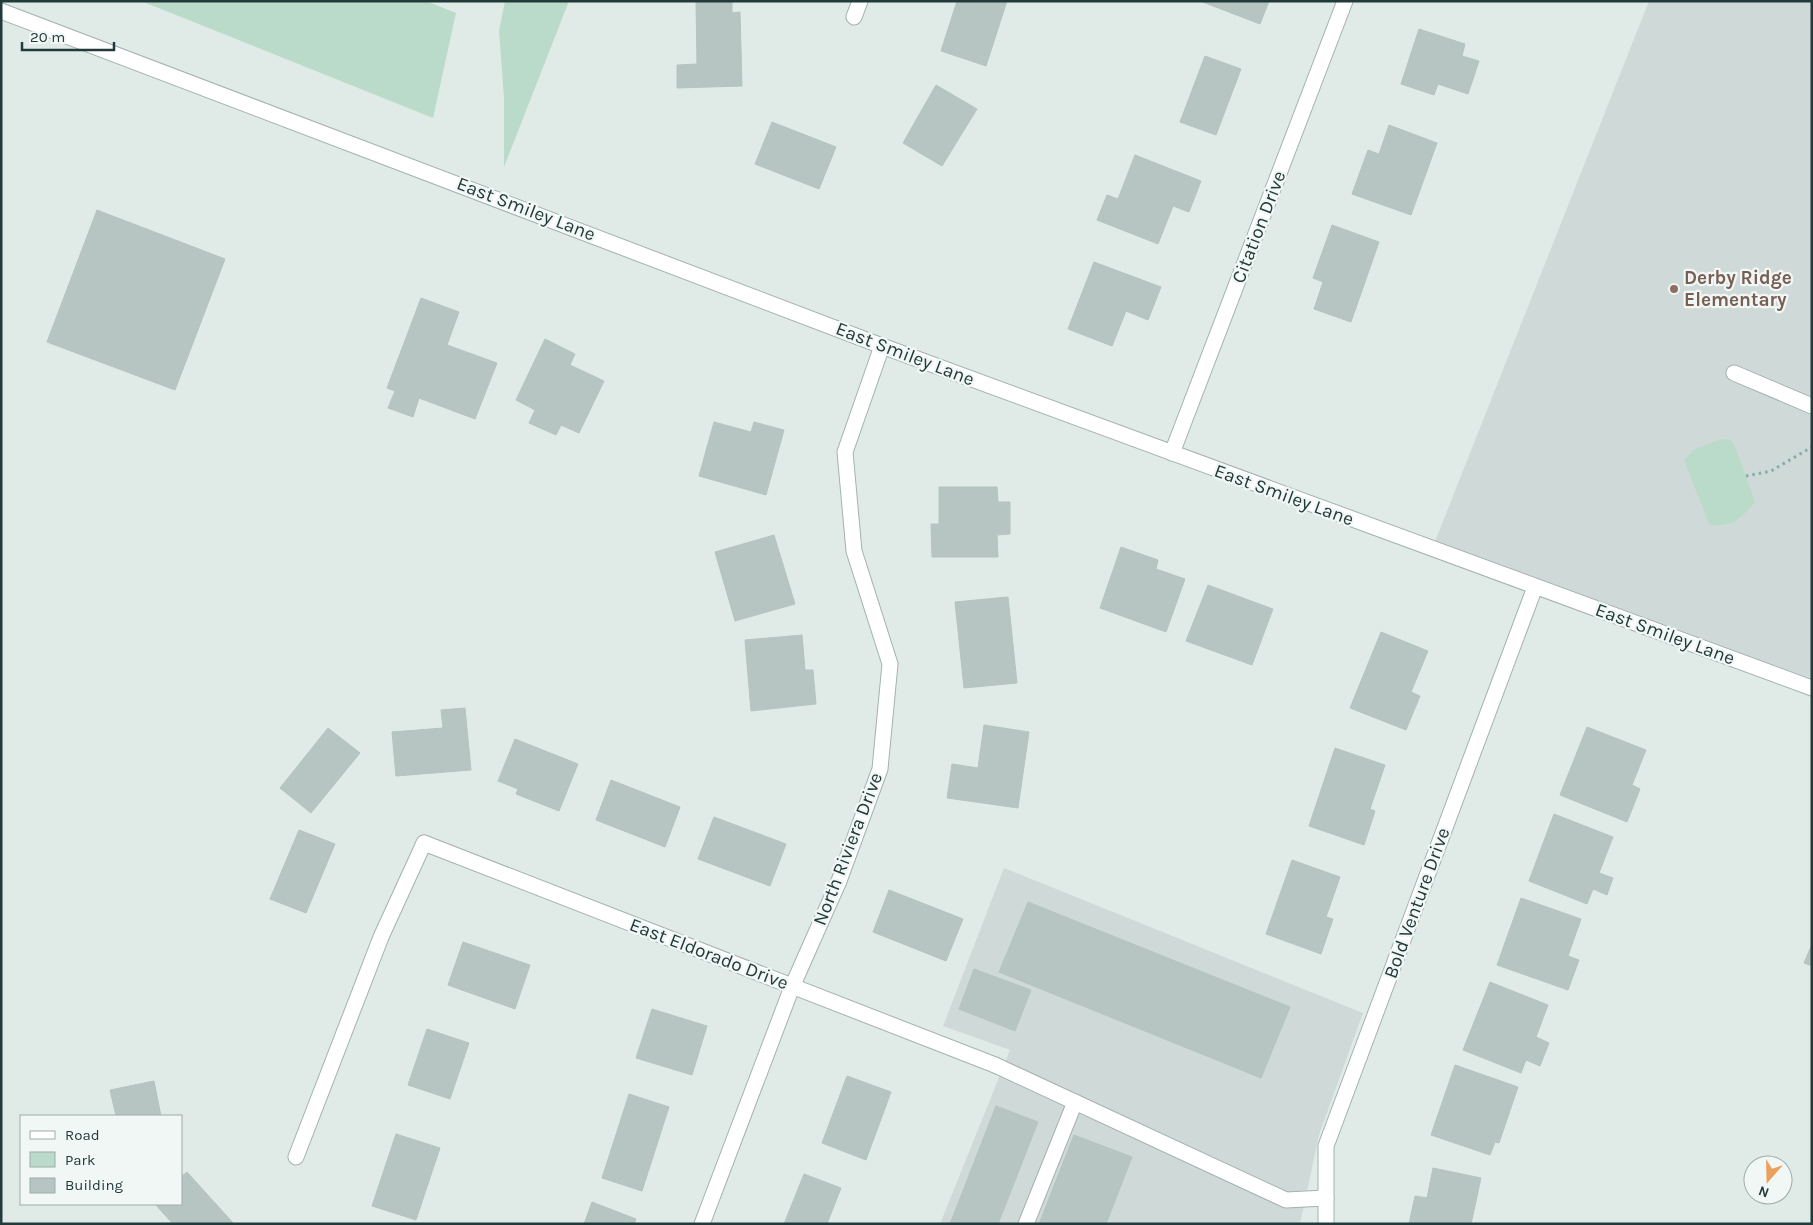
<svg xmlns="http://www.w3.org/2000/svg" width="1813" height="1225" font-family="Karla,sans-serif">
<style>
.built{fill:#cfdad8}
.green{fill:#badbca}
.building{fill:#b6c5c2;stroke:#b3c4c1}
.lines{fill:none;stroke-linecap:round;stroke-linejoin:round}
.service-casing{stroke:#a3b2b0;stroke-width:17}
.minor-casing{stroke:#a3b2b0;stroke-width:17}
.tertiary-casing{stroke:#a3b2b0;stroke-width:17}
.path{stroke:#82ada9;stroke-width:3;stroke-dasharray:2.5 4;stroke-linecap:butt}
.service{stroke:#fff;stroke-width:15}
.minor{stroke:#fff;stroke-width:15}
.tertiary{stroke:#fff;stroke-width:15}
.education-dot{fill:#8d6e63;stroke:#f1f7f5;stroke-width:2}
.labels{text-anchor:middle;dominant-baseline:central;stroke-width:4.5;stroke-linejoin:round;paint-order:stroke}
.street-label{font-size:19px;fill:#223a39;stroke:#f1f7f5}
.education-label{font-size:19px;font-weight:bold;fill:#785e54;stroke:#f1f7f5;text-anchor:start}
</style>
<rect width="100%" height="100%" fill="#e0ebe8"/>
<g class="built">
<path d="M1649 1H1812V678L1432 549Z"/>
<path d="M1004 868 1363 1013 1319 1135 1300 1224H940L1010 1050 943 1026Z"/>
</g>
<g class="green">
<path d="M141 1H426L456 13 433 118Z"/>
<path d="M505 1H569L504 167V98L499 31Z"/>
<path d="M1721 439 1731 440 1737 451 1755 502C1742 518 1730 529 1709 524L1684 460 1693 450Z"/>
</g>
<g class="building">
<path d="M696 1H732V13L740 12 742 86 677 88V65L697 64Z"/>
<path d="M957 1H1007L986 66 941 51Z"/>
<path d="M1200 1H1269L1260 24Z"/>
<path d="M1419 29 1465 44 1462 56 1479 61 1468 94 1438 84 1434 95 1401 84Z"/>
<path d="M1205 56 1241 69 1216 135 1180 122Z"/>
<path d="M936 85 977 109 942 166 903 143Z"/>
<path d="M772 122 836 147 819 189 755 164Z"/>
<path d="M1389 125 1437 143 1411 215 1352 194 1368 150 1379 154Z"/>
<path d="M1135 155 1201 181 1189 212 1173 206 1158 244 1097 220 1107 195 1118 199Z"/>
<path d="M97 210 225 259 175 390 47 342Z"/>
<path d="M1332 225 1379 242 1351 322 1314 309 1323 282 1313 278Z"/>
<path d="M1094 262 1161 287 1148 320 1126 311 1112 346 1068 329Z"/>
<path d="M421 298 459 312 447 345 497 363 475 419 419 398 413 417 388 408 395 391 387 388Z"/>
<path d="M545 339 575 354 570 365 604 381 579 433 561 425 556 435 529 423 535 410 516 400Z"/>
<path d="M714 422 751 432 754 422 784 430 766 495 699 476Z"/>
<path d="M939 487H997L998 502H1010V534L997 535 998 557H932L931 524H939Z"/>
<path d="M774 535 795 604 735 621 715 552Z"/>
<path d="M1121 547 1158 560 1156 569 1185 579 1166 632 1100 608Z"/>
<path d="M1208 585 1273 609 1252 665 1186 641Z"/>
<path d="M1008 597 1017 683 964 688 955 602Z"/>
<path d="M1381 632 1428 651 1411 692 1420 696 1406 730 1350 708Z"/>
<path d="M802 635 805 670H813L816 704 751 711 745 640Z"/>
<path d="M465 708 471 770 396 776 392 732 443 728 441 710Z"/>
<path d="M984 725 1029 732 1018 808 947 798 952 764 978 768Z"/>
<path d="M1587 727 1646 750 1632 785 1640 789 1627 822 1560 795Z"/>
<path d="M328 728 360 753 311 813 280 788Z"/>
<path d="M515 739 578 764 559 811 516 794 518 789 498 781Z"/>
<path d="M1335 748 1385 765 1370 809 1375 811 1364 845 1309 826Z"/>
<path d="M611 780 680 807 665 847 596 820Z"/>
<path d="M1554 814 1613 837 1599 873 1613 878 1607 895 1593 889 1587 904 1529 881Z"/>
<path d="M714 817 786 844 770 886 698 859Z"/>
<path d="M299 830 335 844 306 913 270 899Z"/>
<path d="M1292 860 1340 877 1326 917 1333 919 1321 954 1266 934Z"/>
<path d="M889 890 963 919 946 961 873 932Z"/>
<path d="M1521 898 1581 919 1568 956 1579 960 1568 990 1497 965Z"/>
<path d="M1028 902 1290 1007 1261 1078 999 972Z"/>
<path d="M463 942 530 965 515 1009 448 985Z"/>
<path d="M1812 944V966L1804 963Z"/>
<path d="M974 969 1031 990 1015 1031 959 1009Z"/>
<path d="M1490 982 1548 1005 1536 1037 1549 1043 1540 1066 1526 1060 1521 1073 1463 1050Z"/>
<path d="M652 1009 707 1026 692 1075 636 1058Z"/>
<path d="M427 1029 469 1043 450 1099 408 1085Z"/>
<path d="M1455 1065 1518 1087 1499 1143 1495 1142 1490 1155 1431 1135Z"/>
<path d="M847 1076 891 1092 866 1160 822 1143Z"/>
<path d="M154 1081 161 1116H116L110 1090Z"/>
<path d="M629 1094 669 1107 642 1191 602 1178Z"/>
<path d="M996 1106 1038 1122 998 1224H950Z"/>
<path d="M396 1134 440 1148 416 1220 372 1206Z"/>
<path d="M1074 1135 1132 1157 1106 1224H1039Z"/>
<path d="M1433 1168 1481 1178 1471 1224H1409L1415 1196 1427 1198Z"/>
<path d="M187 1172 234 1224H173L155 1204H181V1177Z"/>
<path d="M804 1174 841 1188 827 1224H784Z"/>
<path d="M592 1202 636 1219 634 1224H584Z"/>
</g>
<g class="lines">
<defs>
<g id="service">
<path d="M1734 373 1812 406"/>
<path d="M995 1065 1286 1200 1326 1198"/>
<path d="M296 1157 381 937 424 843"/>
<path d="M1026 1224 1075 1102"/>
</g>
<g id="minor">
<path d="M854 17 860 1"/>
<path d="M1172 453 1345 1"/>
<path d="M424 843 995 1065"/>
<path d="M702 1224 792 987 839 881 880 769 890 664 854 551 845 452 882 346"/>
<path d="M1326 1224V1146L1535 587"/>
</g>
<path id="tertiary" d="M1 11 882 346 1812 688"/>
</defs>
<use href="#service" class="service-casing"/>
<use href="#minor" class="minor-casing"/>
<use href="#tertiary" class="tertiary-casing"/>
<path class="path" d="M1746 476 1771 471 1812 447"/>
<use href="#service" class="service"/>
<use href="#minor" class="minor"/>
<use href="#tertiary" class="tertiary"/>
</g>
<circle class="education-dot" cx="1674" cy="289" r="5"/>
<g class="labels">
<g class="street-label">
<text transform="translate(526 209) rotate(21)">East Smiley Lane</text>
<text transform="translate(1259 227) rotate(-69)">Citation Drive</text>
<text transform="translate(905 354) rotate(21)">East Smiley Lane</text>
<text transform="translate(1284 495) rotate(20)">East Smiley Lane</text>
<text transform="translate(1665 634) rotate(20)">East Smiley Lane</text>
<text transform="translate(848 849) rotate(-69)">North Riviera Drive</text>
<text transform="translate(1417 903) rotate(-70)">Bold Venture Drive</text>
<text transform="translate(709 954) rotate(21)">East Eldorado Drive</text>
</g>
<g class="education-label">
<text x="1684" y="278">Derby Ridge<tspan x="1684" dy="22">Elementary</tspan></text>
</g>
</g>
<rect width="1813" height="1225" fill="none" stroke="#223a39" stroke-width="5"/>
<rect x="20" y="1115" width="162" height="90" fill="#f1f7f5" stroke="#9eabaa"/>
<rect x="30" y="1131" width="25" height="8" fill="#ffffff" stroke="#9eabaa"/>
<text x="65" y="1140" font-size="15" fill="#223a39">Road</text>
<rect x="30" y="1152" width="25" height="15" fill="#badbca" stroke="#9eabaa"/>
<text x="65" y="1165" font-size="15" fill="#223a39">Park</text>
<rect x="30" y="1178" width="25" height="15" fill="#b6c5c2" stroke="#9eabaa"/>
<text x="65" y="1190" font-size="15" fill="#223a39">Building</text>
<g transform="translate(1768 1180) rotate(200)"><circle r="24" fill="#f1f7f5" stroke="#9eabaa"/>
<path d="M0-4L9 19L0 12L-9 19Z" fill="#ec9f5d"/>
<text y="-8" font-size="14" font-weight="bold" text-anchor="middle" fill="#223a39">N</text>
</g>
<path d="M22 42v8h92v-8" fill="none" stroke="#223a39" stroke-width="2.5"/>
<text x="30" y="42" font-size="15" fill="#223a39" stroke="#f1f7f5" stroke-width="4" paint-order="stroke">20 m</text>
</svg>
